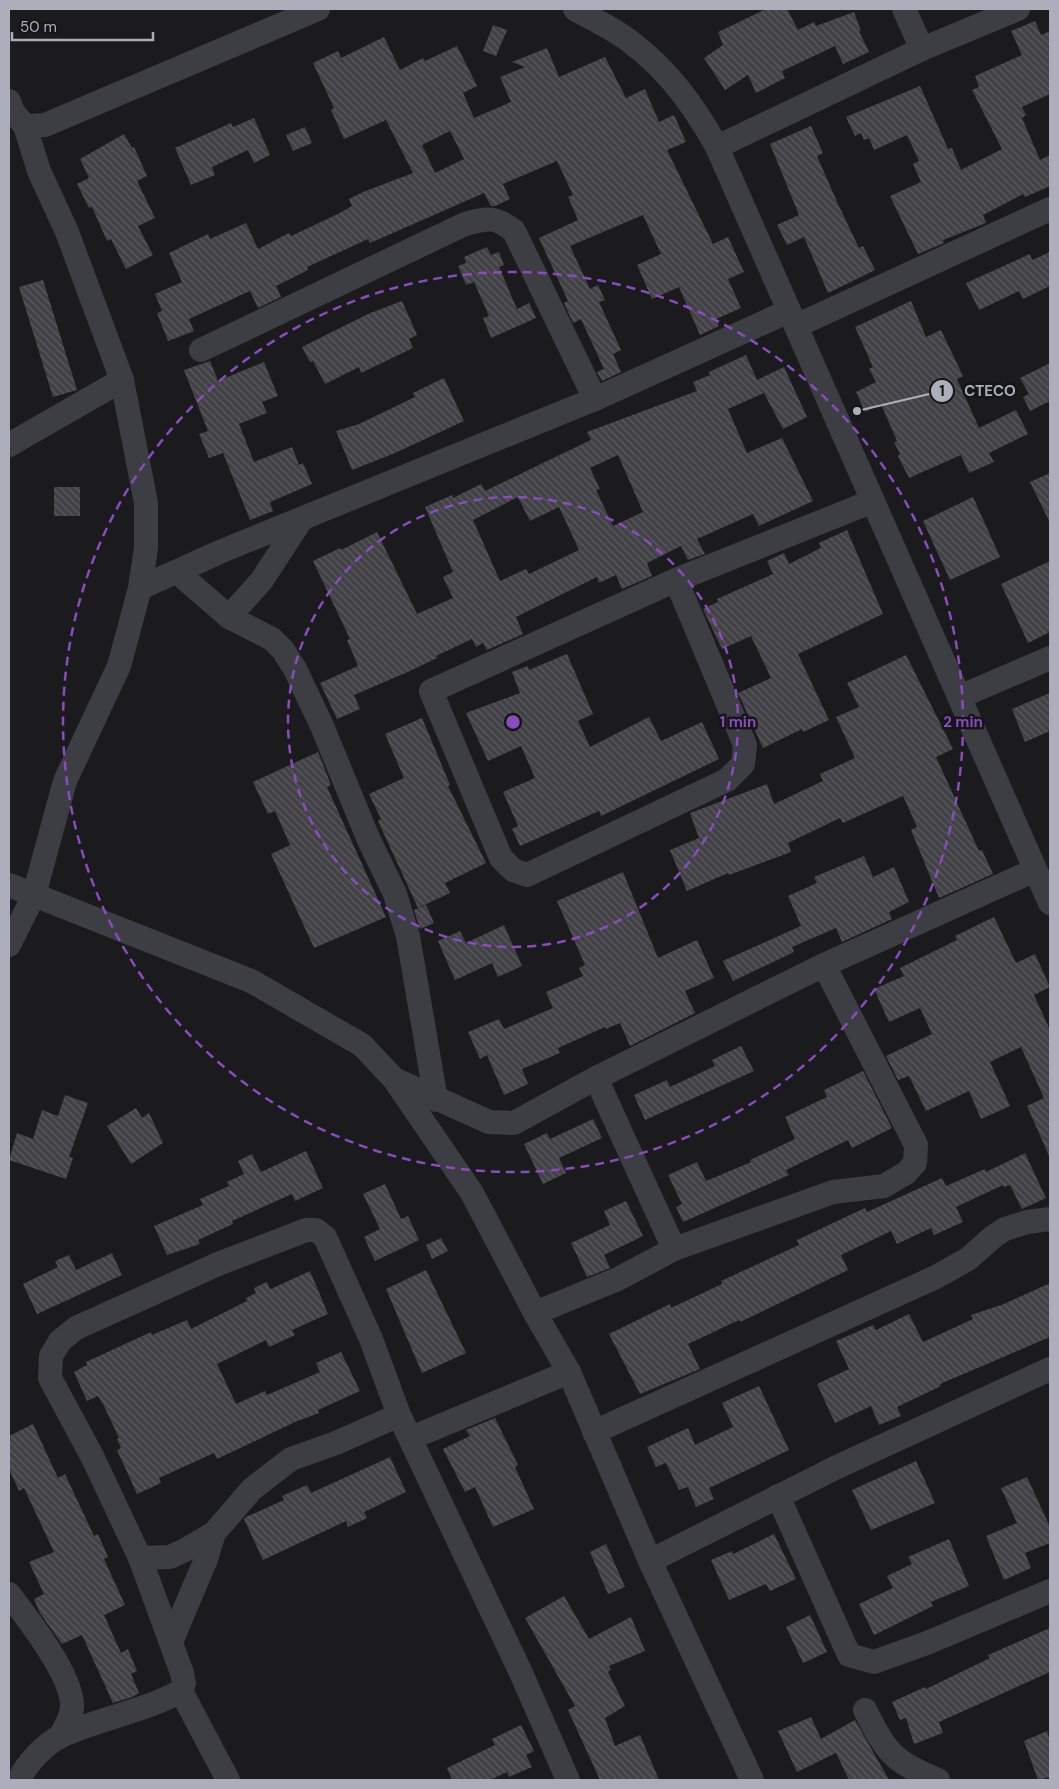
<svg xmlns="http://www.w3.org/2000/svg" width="1059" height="1789" font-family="'DM Sans',sans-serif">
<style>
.building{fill:url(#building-back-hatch);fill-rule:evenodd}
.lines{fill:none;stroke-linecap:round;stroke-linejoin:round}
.minor{stroke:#3d3d44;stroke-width:24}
.ring{fill:none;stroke:#884cbe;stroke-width:2.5;stroke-dasharray:9 6}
.centre{fill:#884cbe;stroke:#161518;stroke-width:2.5}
.ring-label{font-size:15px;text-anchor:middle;font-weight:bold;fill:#884cbe;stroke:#161518;stroke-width:5;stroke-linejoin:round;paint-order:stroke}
.leader{fill:none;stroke:#adaebc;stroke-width:2}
.callout-dot{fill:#adaebc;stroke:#161518;stroke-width:2}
.mark-label{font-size:15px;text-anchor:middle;font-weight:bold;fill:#111}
.callout-label{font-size:15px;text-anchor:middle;font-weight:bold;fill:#adaebc;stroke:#161518;stroke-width:5;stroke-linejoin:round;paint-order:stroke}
</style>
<defs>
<pattern id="building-back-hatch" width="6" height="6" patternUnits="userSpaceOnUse" patternTransform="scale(1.25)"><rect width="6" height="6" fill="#424246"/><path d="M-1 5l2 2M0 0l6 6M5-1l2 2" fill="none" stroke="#5b5b5f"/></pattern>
</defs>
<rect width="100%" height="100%" fill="#1b1a1d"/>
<g class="building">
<path d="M766 9H787L798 30 814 22 816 26 854 12 861 31H859L869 52 843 64 835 46 782 71 785 78 756 93 748 75 725 90 704 58 723 45 718 32Z"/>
<path d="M1035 21 1041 35 1050 31V94L1022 107 1026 115 1022 118 1040 160 1050 155V186L1025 197 1023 194 983 215 986 223 943 240 944 243 918 254 890 196 921 182 913 164 919 161 907 135 874 150 869 138 864 140 861 133 855 136 846 117 920 86 948 149 952 148 961 170 1002 149 972 90 979 87 975 76 1022 55 1011 31Z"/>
<path d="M493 25 507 30 496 56 483 51Z"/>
<path d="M384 37 400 70 423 58 425 61 457 46 477 86 463 93 474 118 511 102 500 77 525 67 512 62 547 48 559 77 605 57 626 98 645 89 659 122 674 115 686 142 667 150 713 244 728 237 744 272 728 279 741 308 716 319 719 326 700 335 679 287 652 299 637 265 661 254 643 215 570 246 590 289 598 285 605 300 599 302 621 350 613 354 621 372 602 381 597 372 604 369 581 319 573 323 564 303 568 301 539 238 578 220 568 197 573 195 557 161 503 184 510 199 495 206H491L484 193 370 243 368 239 307 267 308 270 276 286 281 297 258 308 250 291 189 319 194 331 168 341 157 313 162 311 155 294 182 282 169 253 208 234 210 239 246 223 258 249 289 233 291 236 338 214 352 206 349 199 363 192 413 173 386 120 344 139 331 110 334 108 313 63 338 51 341 58ZM450 131 464 159 435 173 422 145Z"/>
<path d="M254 118 270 155 254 163 248 150 212 167 215 175 191 185 175 148 231 123 233 127Z"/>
<path d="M811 126 823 153 817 156 838 204 859 248 863 246 875 270 828 293 804 237 787 245 777 225 799 215 770 144Z"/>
<path d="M305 127 312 143 293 151 286 135Z"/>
<path d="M124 134 132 148 134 147 147 176 137 181 155 218 138 226 153 255 126 269 111 239 107 241 92 207 89 208 77 184 89 178 80 159Z"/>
<path d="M487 247 491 255 499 252 504 265 499 267 517 309 529 303 536 318 491 338 483 318 489 316 474 282 466 285 458 266 466 263 464 257Z"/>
<path d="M1050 252V286L1023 299 1019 291 979 310 966 283 1030 254 1032 260Z"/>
<path d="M43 280 77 390 53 397 19 287Z"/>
<path d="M402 301 417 335 409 339 413 348 361 373 359 367 325 384 313 361 310 362 302 347 368 314Z"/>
<path d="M911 301 926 337 941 330 963 376 957 379 979 428 1016 410 1028 434 989 453 994 462 969 473 961 455 909 478 898 456 900 454 894 442 897 441 881 404 865 412 856 392 876 382 869 369 873 367 855 327Z"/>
<path d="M746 355 757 380 784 367 807 417 783 429 764 393 728 409 747 453 782 438 813 501 759 526 753 514 697 539 705 554 688 560 681 546 647 563 652 576 622 589 616 575 599 583 597 577 516 617 523 634 487 650 483 643 476 647 472 639 436 656 437 658 410 671 354 695 360 709 337 719 320 683 358 666 347 640 350 639 313 561 340 548 341 550 377 532 417 614 453 598 443 577 453 572 425 507 452 495 453 498 481 484 485 491 545 462 591 440 587 432 697 391 693 382 710 375 709 372ZM618 455 643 512 613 526 596 490 600 489 590 468ZM518 497 530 521 559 507 579 550 529 574 526 569 500 581 473 520Z"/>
<path d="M210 361 218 381 264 362 278 396 262 402 267 413 239 424 254 462 292 447 299 465 303 463 312 484 270 502 273 511 250 520 223 453 209 458 199 434 208 431 184 370Z"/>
<path d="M1050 363V401L1030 411 1023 397 1029 394 1020 378Z"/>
<path d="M444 378 464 421 395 453 352 470 336 431 359 424 415 397 413 393Z"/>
<path d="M1050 473V523L1030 482Z"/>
<rect x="54" y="487" width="26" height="29"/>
<path d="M973 497 1000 557 950 580 923 521Z"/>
<path d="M847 530 883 614 798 654 829 720 803 732 802 729 763 748 738 693 771 678 751 636 722 649 703 609 718 602 717 599 773 574 767 561 784 553 789 564 821 548 819 543Z"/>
<path d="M1050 561V632L1028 643 1001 584Z"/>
<path d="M567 654 593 714 578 721 590 747 649 717 661 741 702 722 719 759 601 816 599 811 520 846 512 829 518 826 503 792 535 778 521 746 488 761 466 713 520 693 512 672 528 666 529 670Z"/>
<path d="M906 655 953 749 936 757 979 851 982 850 993 874 939 898 911 830 917 827 903 796 843 823 840 818 788 843 791 852 729 875 728 873 687 891 670 850 699 838 690 813 767 784 774 804 823 781 820 774 855 758 836 717 859 707 847 683Z"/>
<path d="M1050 693V731L1025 742 1012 709Z"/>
<path d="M422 718 450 785 448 786 486 863 445 883 450 893 418 908 378 821 381 819 369 794 404 778 385 734Z"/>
<path d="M318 752 331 785 327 787 386 917 314 948 271 854 290 845 275 811 268 814 253 782Z"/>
<path d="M864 856 873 877 894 867 909 902 889 912 892 919 842 942 836 928 792 947 794 952 733 981 723 961 801 926 788 896 817 883 814 877Z"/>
<path d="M623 872 658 958 697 940 714 978 685 991 695 1013 630 1046 620 1023 606 1029 605 1027 558 1048 560 1053 522 1069 528 1084 504 1095 487 1055 480 1059 468 1032 499 1019 504 1029 553 1008 546 992 583 976 579 968 585 965 557 901Z"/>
<path d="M426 905 434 923 420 929 414 910Z"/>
<path d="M994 917 1016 963 1035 954 1050 987 1034 995 1050 1030V1158L1027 1106 1044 1098 1021 1047 990 1062 1010 1106 981 1119 969 1091 926 1111 909 1076 898 1080 886 1056 932 1034 920 1008 889 1022 874 989 904 976 900 968 957 940 955 936Z"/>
<path d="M504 925 522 966 498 977 492 963 455 980 438 941 460 931 466 943Z"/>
<path d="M741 1046 754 1071 645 1120 634 1095 667 1080 670 1087 715 1066 712 1060Z"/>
<path d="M863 1071 892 1128 852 1148 848 1140 786 1170 789 1175 683 1222 676 1207 682 1204 668 1175 697 1162 706 1181 751 1162 750 1160 795 1139 785 1117 827 1097 824 1090Z"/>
<path d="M65 1095 88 1103 69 1157 73 1158 66 1179 9 1160 17 1133 33 1139 42 1110 58 1116Z"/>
<path d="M136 1108 142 1118 149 1113 163 1143 131 1164 107 1126Z"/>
<path d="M593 1119 602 1138 559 1158 566 1173 543 1184 524 1144 547 1133 550 1139Z"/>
<path d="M306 1151 323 1188 295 1201 292 1194 232 1221 233 1224 198 1240 200 1244 167 1255 154 1226 203 1205 200 1199 229 1186 227 1182 244 1174 238 1161 252 1154 261 1172Z"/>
<path d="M1025 1153 1046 1198 1022 1209 1010 1185 1004 1187 1003 1185 956 1207 963 1222 934 1235 931 1228 897 1244 891 1231 841 1255 848 1270 740 1322 739 1320 688 1344 700 1369 640 1394 609 1334 670 1304 671 1308 722 1284 721 1281 799 1245 797 1240 865 1208 867 1212 942 1178 946 1186 985 1169 986 1172Z"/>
<path d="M385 1184 401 1219 408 1216 419 1240 375 1261 364 1237 380 1229 363 1194Z"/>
<path d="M626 1201 643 1236 604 1255 610 1268 587 1277 571 1243 610 1225 604 1211Z"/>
<path d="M441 1238 448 1251 432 1259 426 1245Z"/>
<path d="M112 1253 122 1275 37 1314 23 1284 58 1267 55 1261 69 1255 76 1270Z"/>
<path d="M426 1270 466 1353 422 1373 386 1289Z"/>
<path d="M310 1271 328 1314 292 1330 295 1335 269 1347 266 1340 217 1364 236 1404 265 1391 267 1395 320 1372 316 1363 341 1352 360 1391 318 1410 319 1413 295 1422 217 1459 214 1453 159 1478 161 1483 137 1494 117 1450 121 1448 117 1439 119 1438 103 1404 98 1396 87 1401 74 1372 87 1365 86 1362 151 1332 152 1335 187 1320 191 1329 247 1301 246 1298 256 1293 254 1288 267 1282 270 1289 273 1288Z"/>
<path d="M1050 1283V1337L940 1384 941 1386 897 1407 901 1416 879 1425 871 1406 835 1423 817 1384 849 1369 836 1341 873 1325 876 1330 909 1314 923 1342 973 1319 971 1315 1004 1304Z"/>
<path d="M759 1386 789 1450 709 1488 714 1499 696 1507 688 1487 679 1490 666 1463 656 1467 647 1447 688 1428 695 1445 733 1427 722 1403Z"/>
<path d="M495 1418 518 1465 515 1467 534 1509 493 1527 475 1487 465 1492 443 1449 470 1436 466 1430Z"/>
<path d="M33 1424 58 1478 65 1474 94 1536 98 1534 108 1557 104 1559 125 1605 104 1615 121 1653 128 1649 137 1671 131 1674 139 1693 132 1697 113 1703 82 1635 62 1644 40 1613 34 1599 44 1594 29 1562 54 1552 24 1488 19 1491 9 1469V1436Z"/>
<path d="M390 1457 406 1492 364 1512 367 1518 348 1527 346 1521 263 1560 244 1519 246 1517 284 1500 282 1496 307 1485 311 1493Z"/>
<path d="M916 1461 935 1503 871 1530 852 1490Z"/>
<path d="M1027 1477 1050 1527V1543L1025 1553 1031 1568 1004 1580 986 1536 1017 1523 1001 1488Z"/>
<path d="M774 1534 796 1579 770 1591 766 1584 729 1600 711 1560 732 1551 733 1554Z"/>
<path d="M949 1539 969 1586 931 1602 933 1606 874 1635 859 1604 893 1588 887 1576 912 1564 908 1557Z"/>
<path d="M606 1544 625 1587 608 1594 590 1552Z"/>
<path d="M564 1596 589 1639 631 1617 645 1651 609 1666 611 1670 608 1672 625 1706 605 1718 615 1746 640 1735 659 1780H600L568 1710 575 1706 525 1618Z"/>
<path d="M810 1615 827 1652 803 1663 786 1627Z"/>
<path d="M1050 1628V1672L939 1722 943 1733 914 1744 906 1718 900 1720 892 1702 925 1687 926 1689 990 1658 988 1655Z"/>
<path d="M811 1717 821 1739 855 1720 889 1780H849L836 1753 797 1772 778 1731Z"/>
<path d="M521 1725 534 1751 526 1755 532 1767 509 1777 507 1772 490 1780H452L447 1768 495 1745 492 1739Z"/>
<path d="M1047 1731 1050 1741V1777L1038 1780 1024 1741Z"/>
</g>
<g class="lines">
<g class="minor">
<path d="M575 9C594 20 615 29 632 43 669 71 694 106 717 147L1050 903"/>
<path d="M904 9 922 49"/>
<path d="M9 101 13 112 25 126 45 125 318 9"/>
<path d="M717 147 922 49 1018 9"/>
<path d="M796 326 1050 209"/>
<path d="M201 350 465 224C488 218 495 216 514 231L595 399"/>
<path d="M9 445 122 380"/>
<path d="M177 572 229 617 272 639 283 650 295 669 322 726 368 838 395 894 408 936 436 1100"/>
<path d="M676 580 745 745 743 764 727 780 527 875 513 870 501 858 431 691 676 580 873 501"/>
<path d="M140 588 222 551 595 399 789 311"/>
<path d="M229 617 262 580 301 520"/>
<path d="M959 697 1050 658"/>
<path d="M9 885 251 981 362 1045 394 1079 472 1193 535 1313 569 1372 650 1561 752 1780"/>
<path d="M9 945 34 895 65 781 119 666 140 588 146 548V503L122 380 67 232 39 171 25 126"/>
<path d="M596 1078 674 1249"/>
<path d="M398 1081 489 1122 514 1123 596 1078 824 965 1035 870"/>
<path d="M535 1313 618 1279 674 1249 833 1192 884 1186 906 1173 915 1163 916 1145 824 965"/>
<path d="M594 1432 936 1277 968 1259 994 1236 1005 1229 1027 1222 1050 1219"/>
<path d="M411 1438 569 1372"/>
<path d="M778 1496 849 1655 874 1662 927 1643 1050 1591"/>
<path d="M140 1558 170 1557 187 1549 214 1533 252 1489 291 1459 336 1443 399 1415"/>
<path d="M650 1561 837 1467 1050 1369"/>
<path d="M9 1594C28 1619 71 1674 72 1704 73 1716 65 1727 60 1737"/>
<path d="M171 1642 206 1559 214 1533"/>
<path d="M181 1691 228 1780"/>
<path d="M865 1710C887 1753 892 1761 938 1780"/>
<path d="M19 1780C26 1764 45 1744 61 1736 100 1718 143 1712 181 1691L184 1683 182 1673 140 1558 93 1458 50 1378 51 1356 60 1341 76 1328 218 1264 306 1230H316L325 1237 371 1339 399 1415 521 1673 568 1780"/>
</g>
</g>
<g class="ring">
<circle cx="513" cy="722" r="225"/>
<circle cx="513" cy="722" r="450"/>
</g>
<circle cx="513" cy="722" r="8" class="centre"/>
<g class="ring-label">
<text x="738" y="727">1 min</text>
<text x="963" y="727">2 min</text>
</g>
<path class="leader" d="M857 411L942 391"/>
<g class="callout-dot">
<circle cx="857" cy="411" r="5"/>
<circle cx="942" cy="391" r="12"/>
</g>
<g class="mark-label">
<text x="942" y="396">1</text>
</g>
<g class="callout-label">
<text x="990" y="396">CTECO</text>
</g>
<rect width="1059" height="1789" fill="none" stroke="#adaebc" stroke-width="20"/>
<path d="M12 32v8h141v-8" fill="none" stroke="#adaebc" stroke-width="2.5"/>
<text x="20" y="32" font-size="15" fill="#adaebc" stroke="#161518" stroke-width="4" paint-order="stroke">50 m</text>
</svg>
